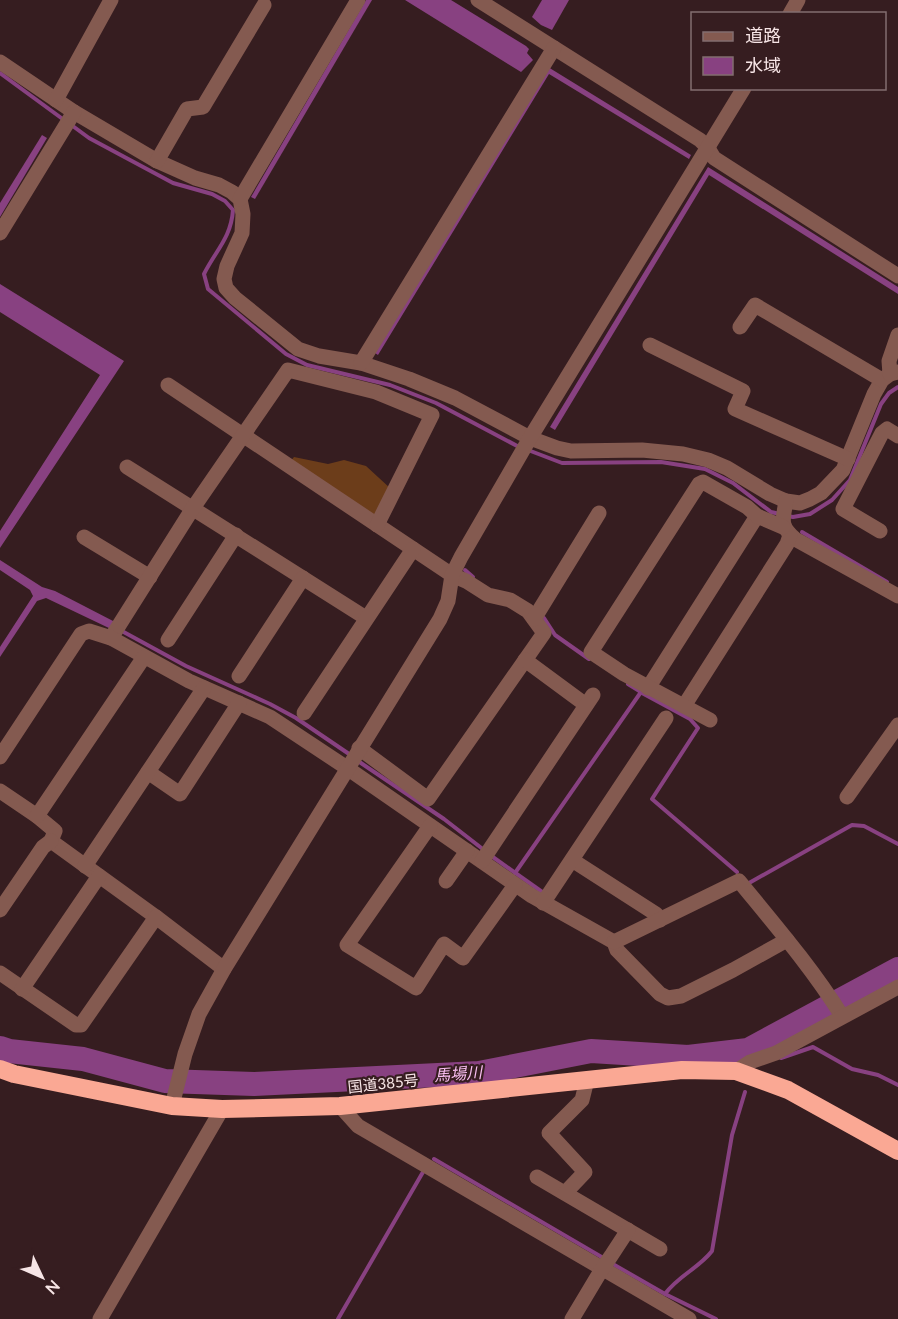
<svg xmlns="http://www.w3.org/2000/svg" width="898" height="1319" font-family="Lato,'Noto Sans JP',sans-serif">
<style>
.green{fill:#6c3d1a}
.water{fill:#884181}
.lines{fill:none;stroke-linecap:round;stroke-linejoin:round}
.stream{stroke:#884181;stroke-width:4}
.river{stroke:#884181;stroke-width:24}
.minor{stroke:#845a50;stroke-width:15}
.highway{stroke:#faa894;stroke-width:18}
.labels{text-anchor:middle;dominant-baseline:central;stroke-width:4.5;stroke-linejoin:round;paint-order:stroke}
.street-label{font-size:15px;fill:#f7e5e6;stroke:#361d20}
.water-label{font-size:16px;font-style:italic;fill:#f9bef2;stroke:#361d20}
</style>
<rect width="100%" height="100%" fill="#361d20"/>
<path class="green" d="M294 457 328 464 344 460 366 466 391 489 377 519 290 462Z"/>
<g class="water">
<path d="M366 0H372L255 199 251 197Z"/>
<path d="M405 0H451L526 46 529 49 527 53 533 60 521 72Z"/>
<path d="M542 0H569L552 30 541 25 532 17Z"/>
<path d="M548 67 691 155 689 159 549 74 378 355 375 353Z"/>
<path d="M42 135 47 138 0 217V203Z"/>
<path d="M708 167 898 287V294L709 175 555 430 550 427Z"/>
<path d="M0 284 124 361 0 548V531L100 375 0 312Z"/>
<path d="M0 560 42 587 55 591 115 622 111 629 46 598 37 601 0 657V647L33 596 30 590 0 570Z"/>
</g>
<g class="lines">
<g class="stream">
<path d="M0 73 64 120"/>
<path d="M70 124 89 138 173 183 212 194 225 201 233 210C231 238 216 250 204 274L208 289 286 354 307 365 390 385 436 403 521 448"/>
<path d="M528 450 562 463 661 462 705 469 733 483 771 512 780 514"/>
<path d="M787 516 793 517 810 514 832 500 850 480 881 404 889 393 898 387"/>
<path d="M802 532 887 582"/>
<path d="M465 570 473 577"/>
<path d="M544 618 555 635 589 659"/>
<path d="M120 630 186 666 270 704 296 718 352 756"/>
<path d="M642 693 690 719 698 728 652 799 737 872"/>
<path d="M358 761 444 819 484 850"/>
<path d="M490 855 545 894"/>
<path d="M515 873 641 692 628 684"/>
<path d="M749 883 852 825 864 826 898 844"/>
<path d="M781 1058 813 1047 852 1069 878 1075 898 1085"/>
<path d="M434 1159 605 1259"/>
<path d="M611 1263 665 1294 716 1319"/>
<path d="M665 1294C678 1276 699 1268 712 1251L732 1135 745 1092"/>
<path d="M338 1319 423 1172"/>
</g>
<path class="river" d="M0 1048 9 1051 83 1059 165 1081 254 1084 479 1073 591 1051 688 1057 748 1050 898 969"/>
<g class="minor">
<path d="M478 0 700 140 708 148 714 158 898 276"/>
<path d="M790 14 798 0"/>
<path d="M0 62 74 112 157 161 195 178 219 185 232 192 240 199 243 214 242 233 227 266 224 279 226 288 235 298 298 349 319 356 361 363 409 379 455 398 530 438 557 448 571 451 642 450 683 454 708 460 727 468 770 494 786 501 800 503 810 499 821 493 843 470 874 394 882 380 890 374 898 372"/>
<path d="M56 100 111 0"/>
<path d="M157 161 187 109 203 107 264 5"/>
<path d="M240 199 358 0"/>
<path d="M0 233 74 112"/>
<path d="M740 327 755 305 882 380"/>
<path d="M650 345 743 391 735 409 848 459"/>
<path d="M361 363 554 48"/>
<path d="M890 374 889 361 898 335"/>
<path d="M168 385 452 575 466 581 488 595 510 600 528 611 544 633 428 799 359 748"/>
<path d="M127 467 366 618"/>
<path d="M786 501C783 520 779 525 795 539L898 596"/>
<path d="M880 531 843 509 882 433 887 429 898 436"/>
<path d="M84 537 150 577"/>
<path d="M534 619 599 513"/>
<path d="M111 638 193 508 288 370 376 392 432 415 377 525"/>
<path d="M168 640 236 535"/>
<path d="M525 660 586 705"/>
<path d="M239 676 303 578"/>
<path d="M648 688 757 516"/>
<path d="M684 706 787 544 790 535"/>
<path d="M304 713 413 549"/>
<path d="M710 720 624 674 591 652 699 484 703 482 747 507 757 516 783 527"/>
<path d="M0 757 81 634 89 631 111 638 189 681 270 717 347 768 532 896 614 942 617 950 660 994 668 998 681 996 733 970 787 940"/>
<path d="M148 772 180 794 239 703"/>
<path d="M0 791 37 816 55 831 51 841 156 917 224 969"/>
<path d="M847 797 898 725"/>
<path d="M37 816 144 657"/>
<path d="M430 826 347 945 416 988 444 944 463 958 515 885"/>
<path d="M572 860 656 914 660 920"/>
<path d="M482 861 593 695"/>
<path d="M85 866 204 688"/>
<path d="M446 881 467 851"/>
<path d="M543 903 666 718"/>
<path d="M0 910 43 847 51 841"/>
<path d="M614 942 739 881C775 925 812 968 842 1016"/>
<path d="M0 973 76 1025H81L156 917"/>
<path d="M22 989 99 876"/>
<path d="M736 1071 750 1062 776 1053 898 987"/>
<path d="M172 1106 185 1054 199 1014 224 969 440 619 448 601 452 575 461 557 530 438 744 88"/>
<path d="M340 1106 358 1126 689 1319"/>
<path d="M537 1177 660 1249"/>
<path d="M565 1193 585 1172 549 1133 582 1100 587 1080"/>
<path d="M100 1319 222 1109"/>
<path d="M572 1319 602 1269 611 1256 628 1230"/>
</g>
<path class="highway" d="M0 1069 14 1074 172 1106 222 1109 340 1106 682 1070 736 1071 788 1090 898 1151"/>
</g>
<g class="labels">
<g class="street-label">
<text transform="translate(383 1083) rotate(-6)">国道385号</text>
</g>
<g class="water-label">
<text transform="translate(458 1073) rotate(-4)">馬場川</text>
</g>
</g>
<rect x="691" y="12" width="195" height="78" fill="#361d20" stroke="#836d6f" stroke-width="1.5"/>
<rect x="703" y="32" width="30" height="9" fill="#845a50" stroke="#836d6f" stroke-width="1.5"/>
<text x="745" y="42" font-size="18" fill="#f7e5e6">道路</text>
<rect x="703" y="57" width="30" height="18" fill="#884181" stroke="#836d6f" stroke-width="1.5"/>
<text x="745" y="72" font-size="18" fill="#f7e5e6">水域</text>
<g transform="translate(42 1277) rotate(134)" stroke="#361d20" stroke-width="4.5" paint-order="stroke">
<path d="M0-4.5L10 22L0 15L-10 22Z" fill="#f7e5e6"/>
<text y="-9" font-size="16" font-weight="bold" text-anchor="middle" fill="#f7e5e6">N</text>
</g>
</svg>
